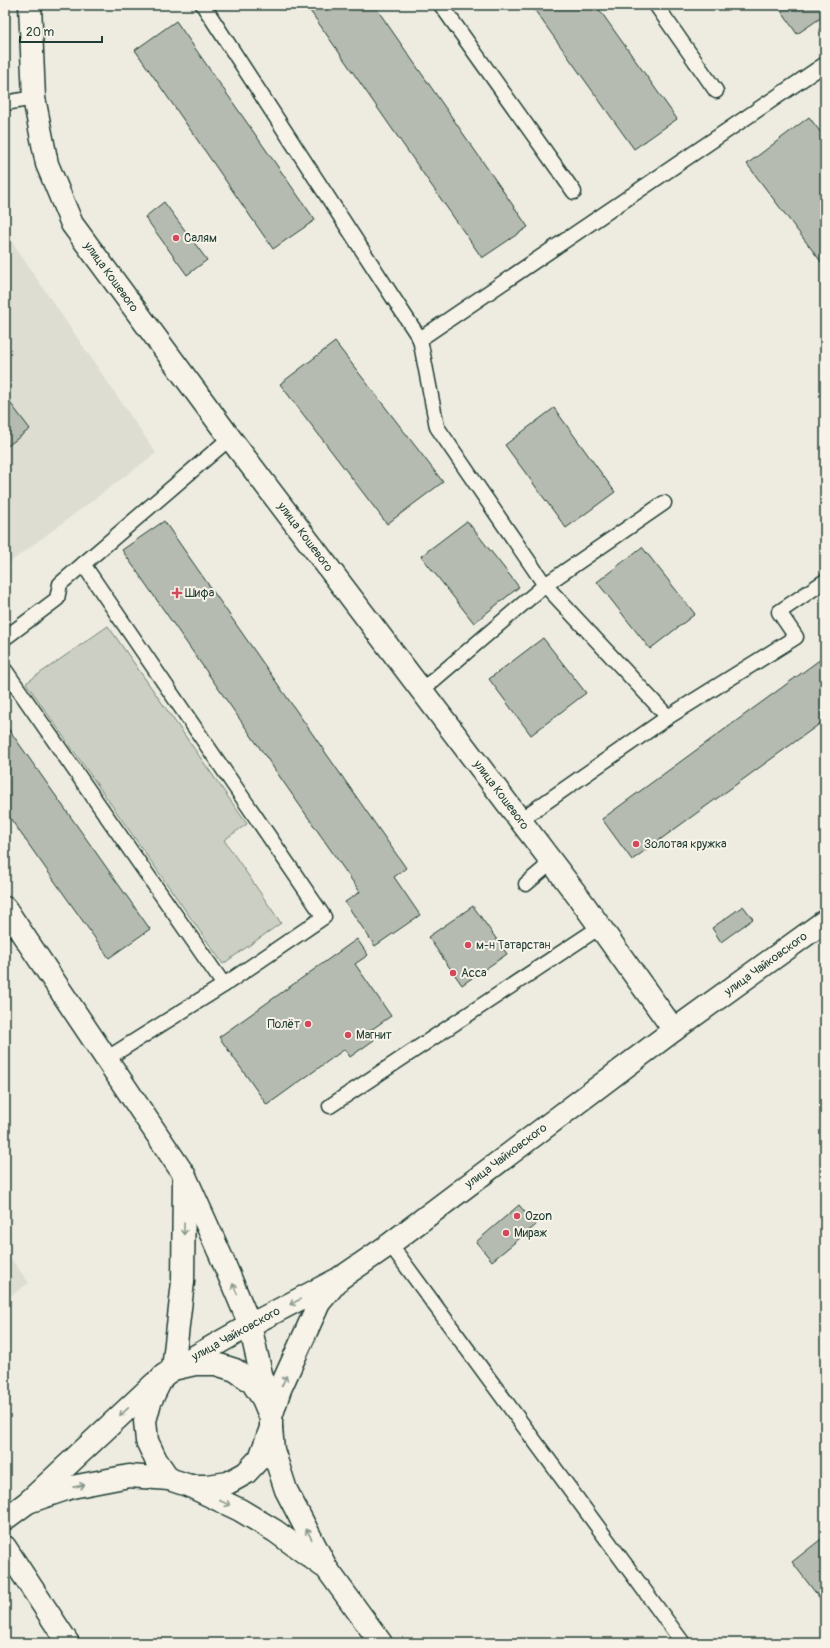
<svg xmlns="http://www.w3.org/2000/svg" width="830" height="1648" font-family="Pangolin,sans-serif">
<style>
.built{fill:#ddddd2}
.green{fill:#cccfc4;stroke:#76867c}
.building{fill:#b5bbb0;stroke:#1f3d34}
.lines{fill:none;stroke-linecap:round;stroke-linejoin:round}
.service-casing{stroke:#1f3d34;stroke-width:17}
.minor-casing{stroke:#1f3d34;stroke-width:25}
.tertiary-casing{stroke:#1f3d34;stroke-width:25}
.secondary-casing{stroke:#1f3d34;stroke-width:25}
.service{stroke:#f7f3e8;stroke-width:14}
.minor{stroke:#f7f3e8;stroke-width:22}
.tertiary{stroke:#f7f3e8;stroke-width:22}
.secondary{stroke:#f7f3e8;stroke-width:22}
.oneway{stroke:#8b988e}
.poi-dot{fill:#d1495b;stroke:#f7f3e8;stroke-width:1.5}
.labels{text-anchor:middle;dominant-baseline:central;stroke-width:4;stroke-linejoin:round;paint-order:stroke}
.poi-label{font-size:12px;fill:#1f3d34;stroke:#f7f3e8;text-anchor:start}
.street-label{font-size:12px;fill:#1f3d34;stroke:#f7f3e8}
</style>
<rect width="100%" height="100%" fill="#eeece1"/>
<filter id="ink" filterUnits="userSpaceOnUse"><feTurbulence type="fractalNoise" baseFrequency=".025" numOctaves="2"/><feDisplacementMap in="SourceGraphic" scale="8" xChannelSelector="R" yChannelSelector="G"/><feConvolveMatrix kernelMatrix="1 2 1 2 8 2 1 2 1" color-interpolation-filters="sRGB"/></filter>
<g filter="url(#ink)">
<g class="built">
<path d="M5 232 156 453 5 566Z"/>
<path d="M5 1251 29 1283 5 1300Z"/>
</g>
<path class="green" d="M108 626 247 824 224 840 281 923 223 964 26 683Z"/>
<g class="building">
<path d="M306 5H374L528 227 482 258Z"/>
<path d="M531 5H596L677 119 634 149Z"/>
<path d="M777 5H825V15L797 34Z"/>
<path d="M176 21 315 220 273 249 135 50Z"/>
<path d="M809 117 825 138V267L747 164Z"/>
<path d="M164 202 207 260 187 275 145 217Z"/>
<path d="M335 342 443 482 387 524 280 384Z"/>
<path d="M5 396 30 429 5 448Z"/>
<path d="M554 408 615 492 566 528 505 445Z"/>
<path d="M164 521 406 868 394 877 420 915 375 946 345 902 360 892 122 550Z"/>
<path d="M467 521 519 587 474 623 421 556Z"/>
<path d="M642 547 695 614 650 649 597 582Z"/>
<path d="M543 638 586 693 531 735 489 679Z"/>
<path d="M825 656V720L632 860 602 819Z"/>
<path d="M5 724 150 929 109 958 5 811Z"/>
<path d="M473 906 507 954 462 985 428 937Z"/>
<path d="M743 906 753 919 721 942 712 928Z"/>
<path d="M357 939 368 955 355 964 391 1016 368 1032 374 1040 350 1057 345 1049 267 1105 219 1037Z"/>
<path d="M519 1205 536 1225 492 1261 476 1242Z"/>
<path d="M825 1536V1605L792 1562Z"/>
</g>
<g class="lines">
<defs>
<g id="service">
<path d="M203 5 420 339 825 64"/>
<path d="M441 5 574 192"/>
<path d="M656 5 716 91"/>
<path d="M5 103 34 98"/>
<path d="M420 339 437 427 545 585 668 717"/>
<path d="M5 638 57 599 60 584 230 438"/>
<path d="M5 670 224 985 324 917 83 564"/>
<path d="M422 690 545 585 664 503"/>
<path d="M520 820 668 717 796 637 779 612 825 581"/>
<path d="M526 884 552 862"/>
<path d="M106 1059 224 985"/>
<path d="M330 1106 600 927"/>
<path d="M390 1244 683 1643"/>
</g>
<path id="minor" d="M5 1547 68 1643"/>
<g id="tertiary">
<path d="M30 5 34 98 47 164 72 224 230 438 580 899 674 1030"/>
<path d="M5 908 185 1176 220 1254 250 1325 268 1405"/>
<path d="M173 1369 183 1282 184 1181"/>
<path d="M271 1417 280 1389 319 1303 341 1277"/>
<path d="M271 1428 273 1450 286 1490 327 1569 381 1643"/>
<path d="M190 1486 240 1510 275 1531 323 1566"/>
<path d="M28 1502 72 1487 129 1476 169 1479"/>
</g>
<g id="secondary">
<path d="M195 1364H216L235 1370 252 1382 263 1399 271 1418V1428L260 1458 246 1473 228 1483 208 1486H190L169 1479 156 1460 147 1441 145 1421 150 1402 163 1376 173 1369Z"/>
<path d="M173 1369 250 1325 342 1277 390 1244 674 1030 825 921"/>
<path d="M5 1519 28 1502 155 1383"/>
</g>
</defs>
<use href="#service" class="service-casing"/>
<use href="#minor" class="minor-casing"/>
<use href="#tertiary" class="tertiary-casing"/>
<use href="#secondary" class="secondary-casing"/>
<use href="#service" class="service"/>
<use href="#minor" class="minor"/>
<use href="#tertiary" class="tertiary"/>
<use href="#secondary" class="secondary"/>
</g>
<defs><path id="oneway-shaft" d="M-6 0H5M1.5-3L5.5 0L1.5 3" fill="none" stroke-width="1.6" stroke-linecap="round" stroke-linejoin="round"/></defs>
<g class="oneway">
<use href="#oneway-shaft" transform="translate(184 1229) rotate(91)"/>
<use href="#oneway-shaft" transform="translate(235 1289) rotate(-113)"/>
<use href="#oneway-shaft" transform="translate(295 1302) rotate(152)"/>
<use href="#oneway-shaft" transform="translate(284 1381) rotate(-66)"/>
<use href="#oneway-shaft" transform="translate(124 1412) rotate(137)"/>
<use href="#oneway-shaft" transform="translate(79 1486) rotate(-11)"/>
<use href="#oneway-shaft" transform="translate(225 1503) rotate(25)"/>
<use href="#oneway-shaft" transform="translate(309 1534) rotate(-118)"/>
</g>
</g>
<g class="poi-dot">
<circle cx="176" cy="238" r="4"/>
<path d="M175 587h4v4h4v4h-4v4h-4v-4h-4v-4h4z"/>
<circle cx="636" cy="844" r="4"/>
<circle cx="468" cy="945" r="4"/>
<circle cx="453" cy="973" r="4"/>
<circle cx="308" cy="1024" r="4"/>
<circle cx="348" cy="1035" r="4"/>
<circle cx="517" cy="1216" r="4"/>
<circle cx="506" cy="1233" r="4"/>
</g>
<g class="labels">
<g class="poi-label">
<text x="184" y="238">Салям</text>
<text x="185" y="593">Шифа</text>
<text x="644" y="844">Золотая кружка</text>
<text x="476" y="945">м-н Татарстан</text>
<text x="461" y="973">Acca</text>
<text x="300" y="1024" text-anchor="end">Полёт</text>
<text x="356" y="1035">Магнит</text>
<text x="525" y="1216">Ozon</text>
<text x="514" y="1233">Мираж</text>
</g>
<g class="street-label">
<text transform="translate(111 277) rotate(54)">улица Кошевого</text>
<text transform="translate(305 537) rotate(53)">улица Кошевого</text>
<text transform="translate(501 795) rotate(53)">улица Кошевого</text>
<text transform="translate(766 964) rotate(-36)">улица Чайковского</text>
<text transform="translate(506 1156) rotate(-37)">улица Чайковского</text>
<text transform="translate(236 1334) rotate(-29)">улица Чайковского</text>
</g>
</g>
<rect width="830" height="1648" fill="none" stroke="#f7f3e8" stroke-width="20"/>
<rect x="10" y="10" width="810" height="1628" fill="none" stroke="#1f3d34" stroke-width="1.5" filter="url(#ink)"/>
<path d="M20 36v6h82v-6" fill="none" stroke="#1f3d34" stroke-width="2"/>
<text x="26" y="36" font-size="12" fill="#1f3d34" stroke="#f7f3e8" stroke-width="3" paint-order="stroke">20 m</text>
</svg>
